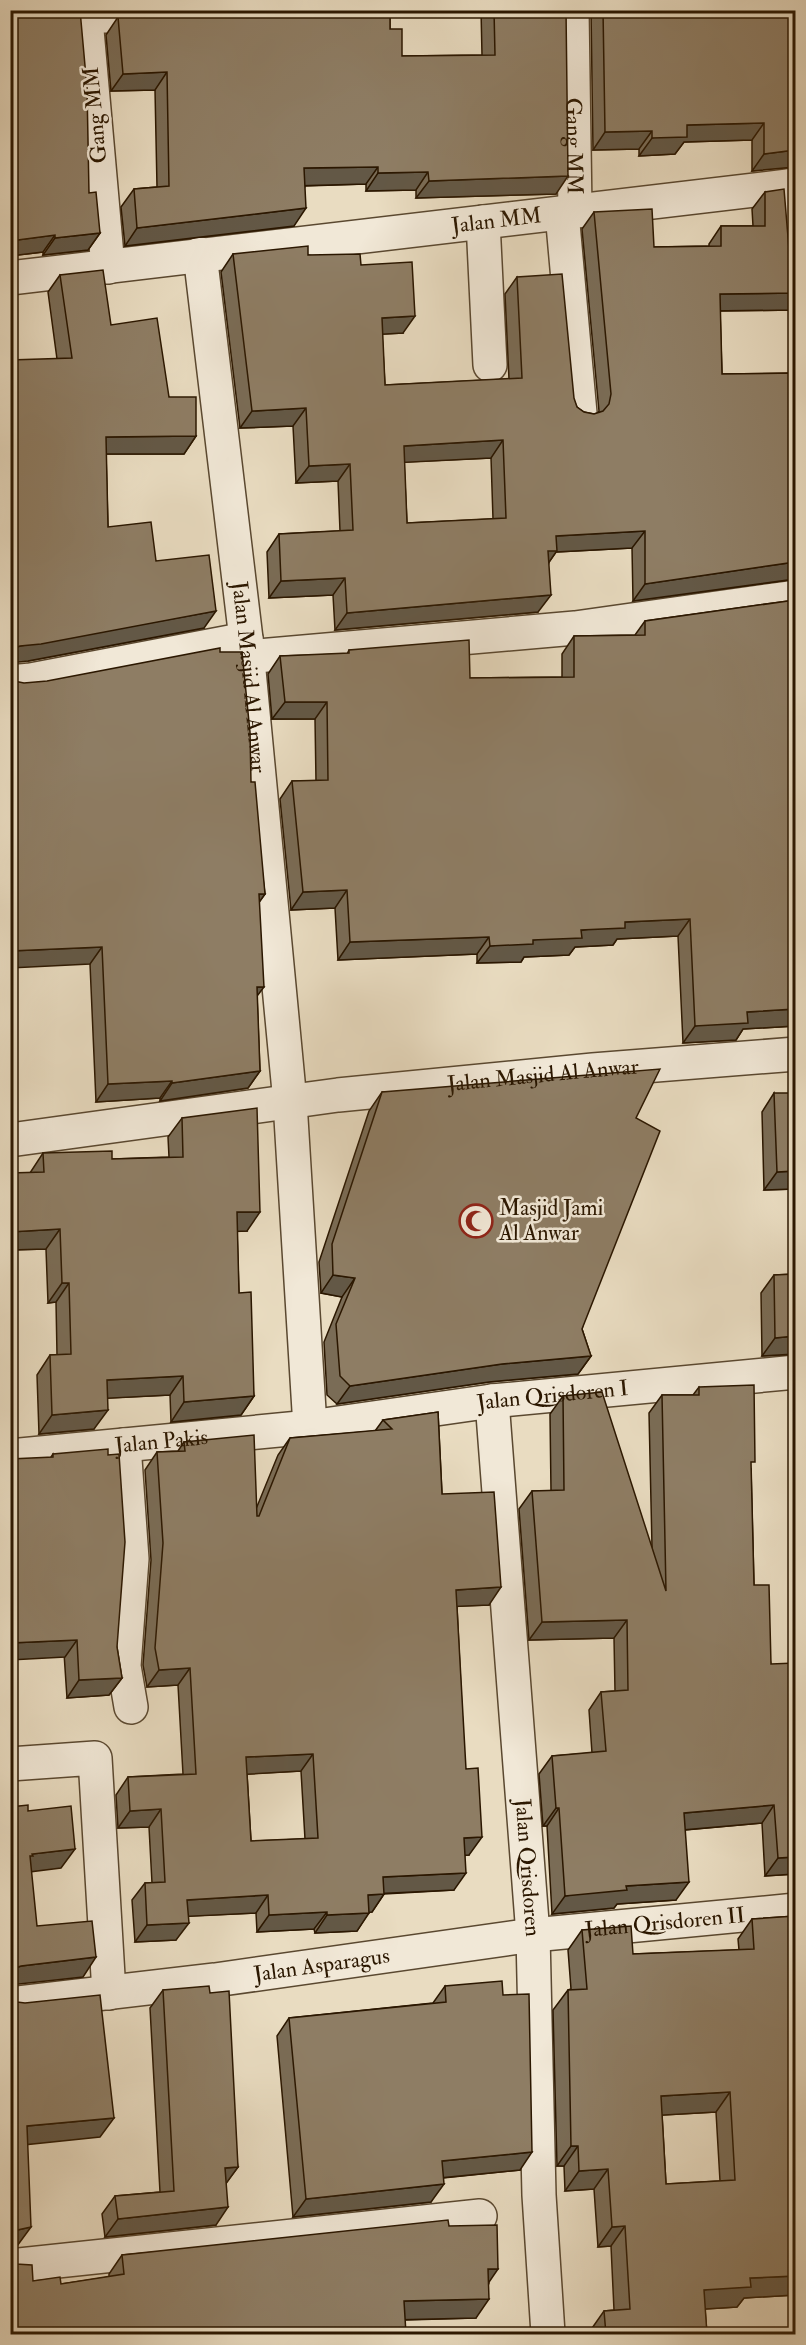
<svg xmlns="http://www.w3.org/2000/svg" width="806" height="2345" font-family="'IM FELL Double Pica',serif">
<style>
.lines{fill:none;stroke-linecap:round;stroke-linejoin:round}
.minor-casing{stroke:#5a4830;stroke-width:36}
.tertiary-casing{stroke:#5a4830;stroke-width:36}
.minor{stroke:#f1e8d7;stroke-width:33}
.tertiary{stroke:#f1e8d7;stroke-width:33}
.wall{fill:#7a6c56;stroke:#2b1700;stroke-width:1.5;fill-rule:evenodd}
.shaded-wall{fill:#635846;stroke:#2b1700;stroke-width:1.5}
.building{fill:#8e7d64;stroke:#2b1700;stroke-width:1.5;fill-rule:evenodd}
.labels{text-anchor:middle;dominant-baseline:central;stroke-width:5;stroke-linejoin:round;paint-order:stroke}
.street-label{font-size:22px;fill:#2b1700;stroke:#f1e8d7}
.poi-label{font-size:22px;fill:#2b1700;stroke:#f1e8d7;text-anchor:start}
</style>
<rect width="100%" height="100%" fill="#e9dcc1"/>
<filter id="stains"><feTurbulence type="fractalNoise" baseFrequency=".00333" numOctaves="4"/><feColorMatrix values="0 0 0 0 .2 0 0 0 0 .09 0 0 0 0 .02 0 0 0 .5 -.17"/></filter>
<radialGradient id="worn" r=".72"><stop offset=".6" stop-color="#630" stop-opacity="0"/><stop offset="1" stop-color="#630" stop-opacity=".3"/></radialGradient>
<g class="lines">
<defs>
<g id="minor">
<path id="s1" d="M572 10 575 211"/>
<path d="M789 186 796 276"/>
<path d="M562 213 580 413"/>
<path d="M483 222 490 365"/>
<path id="s2" d="M200 254 246 639 290 1102 310 1427"/>
<path d="M108 267 86 19 90 16H133L138 10"/>
<path id="s3" d="M10 278 796 185"/>
<path d="M246 657 575 628 796 597"/>
<path d="M10 682 31 680 246 639"/>
<path id="s4" d="M492 1401 533 1935 539 2195 548 2334"/>
<path d="M124 1445 132 1559 124 1666 131 1707"/>
<path id="s5" d="M10 1456 310 1427 492 1401 796 1372"/>
<path d="M10 1764 95 1758 109 1993"/>
<path id="s6" d="M10 2004 215 1980 533 1935 796 1910"/>
<path d="M10 2266 480 2216"/>
</g>
<g id="tertiary">
<path id="s7" d="M10 1140 338 1095 593 1070 796 1054"/>
</g>
</defs>
<use href="#minor" class="minor-casing"/>
<use href="#tertiary" class="tertiary-casing"/>
<use href="#minor" class="minor"/>
<use href="#tertiary" class="tertiary"/>
</g>
<g class="wall">
<path d="M10 10 89 193 100 233 88 250 43 255V252L10 256Z"/>
<path d="M156 10H390V29L402 56 482 55 481 10H566L556 194 416 198V190L366 191V184L305 186 294 226 125 246 121 207 134 189 157 187 155 90 111 91 106 35 118 17 154 15 156 13Z"/>
<path d="M591 10H795L794 166 752 171V140L684 142 675 154 639 156V149L593 150Z"/>
<path d="M765 192 792 269 795 271V310L720 311 722 374 795 373V579L633 601 632 548 556 552 549 562 538 612 335 630 333 595 269 598 267 552 279 534 340 531 338 481 296 483 293 426 240 428 221 272 233 254 308 255 361 265 403 333 382 334 385 385 509 379 505 294 517 277 577 407 584 412 594 414 598 413 599 411 582 229 594 212 654 247 709 246V244L721 226H753L752 209ZM491 458 493 519 407 523 404 462Z"/>
<path d="M60 275 111 325 169 397 196 436 184 454H106L108 527 156 561 204 628 28 661 57 359 48 292Z"/>
<path d="M795 600V1026L743 1029 736 1040 683 1043 678 936 617 939 613 945 575 947 569 955 524 957 521 962 477 963V954L338 960 335 908 291 910 280 799 292 781H316L315 719H272L268 674 280 656 347 654 349 650 470 678 562 677V654L574 636 635 635 645 621Z"/>
<path d="M14 681 251 782 265 894 259 902 257 996 260 1071 248 1088 160 1101V1098L96 1102 90 964Z"/>
<path d="M382 1092 636 1118 582 1329 591 1356 578 1374 489 1382 337 1404 327 1395 324 1342 342 1297 321 1293 319 1262 369 1111Z"/>
<path d="M774 1093 795 1189 764 1190 762 1112Z"/>
<path d="M182 1118 247 1231H237L239 1293 254 1396 241 1415 171 1422 170 1395 107 1398 94 1429 39 1434 37 1375 50 1355H57L56 1302 48 1303 46 1249 10 1250V1173H30L43 1153 112 1159 169 1157 168 1137Z"/>
<path d="M795 1274V1354L762 1356 761 1293 774 1275Z"/>
<path d="M699 1387 751 1469 754 1585 771 1664 795 1874 765 1876 762 1823 685 1830 676 1900 617 1904 614 1908 552 1914 547 1826H543L539 1774 552 1756 592 1753 589 1710 601 1692 615 1691 614 1638 529 1640 519 1509 532 1491H551L550 1414 563 1396 652 1547 649 1413 662 1395H693Z"/>
<path d="M438 1412 442 1494 489 1605 457 1606 469 1855H465L454 1890 384 1894 372 1912H369L357 1931 315 1933 314 1929 257 1932 256 1913 188 1916 176 1940 135 1942 132 1900 145 1883H152L149 1827 118 1828 116 1795 128 1777 183 1774 178 1685 147 1687 143 1665 151 1560 145 1470 157 1452 178 1451 184 1442 256 1509 278 1455 290 1438 375 1431 383 1420ZM301 1771 305 1839 251 1841 247 1774Z"/>
<path d="M53 1454 117 1647 122 1678 109 1695 67 1698 51 1457Z"/>
<path d="M795 1916V2295L744 2298 737 2307 705 2309 707 2334H590V2331L604 2311 614 2310 611 2246 598 2247 594 2189 565 2191 564 2166H557L553 2010 568 1990 571 1989 568 1950 582 1930 633 1954 739 1950 738 1939 752 1919ZM716 2112 720 2181 666 2184 662 2115Z"/>
<path d="M445 1986 520 2170 443 2178 431 2202 293 2217 277 2036 289 2018 433 2003Z"/>
<path d="M163 1990 210 1993 238 2167 226 2183 216 2225 105 2237 102 2214 115 2196 160 2192 150 2008Z"/>
<path d="M449 2226 489 2283 476 2318 406 2320 33 2281 61 2284 109 2277V2274L122 2255Z"/>
</g>
<g class="shaded-wall">
<path d="M167 72 155 90 111 91 123 74Z"/>
<path d="M764 123 752 140 684 142 675 154 639 156 652 138 687 125Z"/>
<path d="M652 131 639 149 593 150 605 132Z"/>
<path d="M795 150V167L752 171 764 154Z"/>
<path d="M378 167 366 184 292 186 304 168Z"/>
<path d="M428 172 416 190 366 191 378 173Z"/>
<path d="M568 176 556 194 416 198 429 181Z"/>
<path d="M306 208 294 226 125 246 137 228Z"/>
<path d="M100 233 88 250 43 255 55 238Z"/>
<path d="M55 235 43 252 10 256V241Z"/>
<path d="M795 293V310L708 311 720 294Z"/>
<path d="M415 316 403 333 369 335 382 318Z"/>
<path d="M306 408 293 426 240 428 252 411Z"/>
<path d="M196 436 184 454H93L106 437Z"/>
<path d="M503 440 491 458 392 463 404 446Z"/>
<path d="M350 464 338 481 296 483 309 466Z"/>
<path d="M645 531 632 548 556 552 545 568 536 569 556 536Z"/>
<path d="M795 562V579L633 601 645 584Z"/>
<path d="M345 578 333 595 269 598 281 581Z"/>
<path d="M551 595 538 612 335 630 347 613Z"/>
<path d="M216 611 204 628 28 661 10 663V651L12 649 20 646Z"/>
<path d="M285 702H327L315 719H272Z"/>
<path d="M347 890 335 908 291 910 303 892Z"/>
<path d="M259 894H265L253 911Z"/>
<path d="M690 919 678 936 617 939 613 945 575 947 569 955 524 957 521 962 477 963 490 946 533 940 625 922Z"/>
<path d="M489 937 477 954 338 960 350 942Z"/>
<path d="M102 947 90 964 10 968V951Z"/>
<path d="M257 987H264L251 1004Z"/>
<path d="M795 1009V1026L743 1029 736 1040 683 1043 695 1026 747 1012Z"/>
<path d="M260 1071 248 1088 160 1101 172 1083Z"/>
<path d="M172 1081 160 1098 96 1102 108 1084Z"/>
<path d="M795 1171V1189L764 1190 777 1172Z"/>
<path d="M237 1212H260L247 1231 224 1232Z"/>
<path d="M60 1229 46 1249 10 1250V1232Z"/>
<path d="M333 1275 355 1278 342 1297 321 1293Z"/>
<path d="M62 1283H69L56 1302 48 1303Z"/>
<path d="M795 1336V1354L762 1356 775 1338Z"/>
<path d="M591 1356 578 1374 489 1382 337 1404 350 1386 502 1364Z"/>
<path d="M183 1376 170 1395 93 1399 107 1380Z"/>
<path d="M254 1396 241 1415 171 1422 184 1402Z"/>
<path d="M108 1410 94 1429 39 1434 52 1415Z"/>
<path d="M501 1587 489 1605 444 1607 456 1590Z"/>
<path d="M627 1620 614 1638 529 1640 542 1622Z"/>
<path d="M77 1640 65 1657 10 1660V1643Z"/>
<path d="M190 1668 178 1685 147 1687 159 1670Z"/>
<path d="M122 1678 109 1695 67 1698 79 1680Z"/>
<path d="M313 1754 301 1771 234 1775 246 1757Z"/>
<path d="M774 1805 762 1823 671 1831 684 1813Z"/>
<path d="M556 1808H559L547 1826H543Z"/>
<path d="M161 1809 149 1827 118 1828 130 1811Z"/>
<path d="M482 1837 469 1855 452 1856 464 1838Z"/>
<path d="M75 1849 61 1868 21 1873 30 1856 32 1854Z"/>
<path d="M795 1857V1874L765 1876 778 1858Z"/>
<path d="M466 1873 454 1890 371 1894 383 1877Z"/>
<path d="M689 1882 676 1900 617 1904 614 1908 552 1914 565 1896 626 1886Z"/>
<path d="M384 1894 372 1912 356 1913 368 1895Z"/>
<path d="M268 1895 256 1913 175 1917 187 1900Z"/>
<path d="M327 1912 314 1929 257 1932 269 1915Z"/>
<path d="M369 1913 357 1931 315 1933 327 1915Z"/>
<path d="M189 1923 176 1940 135 1942 147 1925Z"/>
<path d="M96 1957 83 1977 10 1985V1972L13 1969 21 1966Z"/>
<path d="M730 2092 716 2112 647 2116 661 2096Z"/>
<path d="M114 2118 100 2137 13 2146 27 2126Z"/>
<path d="M571 2146H578L564 2166H557Z"/>
<path d="M532 2152 520 2170 429 2179 442 2161Z"/>
<path d="M238 2167 225 2185V2168Z"/>
<path d="M608 2169 594 2189 565 2191 579 2171Z"/>
<path d="M444 2184 431 2202 293 2217 306 2199Z"/>
<path d="M228 2207 216 2225 105 2237 118 2219Z"/>
<path d="M625 2226 611 2246 598 2247 612 2227Z"/>
<path d="M31 2227 17 2246 10 2248V2234L13 2231Z"/>
<path d="M488 2269H498L485 2288Z"/>
<path d="M795 2276V2295L744 2298 737 2307 690 2310 704 2290 750 2278Z"/>
<path d="M489 2299 476 2318 391 2320 404 2301Z"/>
</g>
<g class="building">
<path d="M10 10H80L87 88 89 193 96 192 100 233 55 238V235L10 241Z"/>
<path d="M158 10H390V29H402V56L495 55 494 10H566L568 176 429 181 428 172 378 173V167L304 168 306 208 137 228 134 189 169 186 167 72 123 74 118 17 154 15Z"/>
<path d="M603 10H795V150L764 154V123L687 125V137L652 138V131L605 132Z"/>
<path d="M784 189 790 261 792 269 795 271V293L720 294 722 374 795 373V562L645 584V531L556 536 557 551H548L551 595 347 613 345 578 281 581 279 534 353 530 350 464 309 466 306 408 252 411 233 254 308 246V255L360 254 361 265 412 262 415 316 382 318 385 385 522 378 517 277 562 274 574 398 577 407 584 412 594 414 603 411 609 404 611 394 594 212 652 209 654 247 721 246V226H765V192ZM503 440 506 518 407 523 404 446Z"/>
<path d="M103 270 111 325 157 318 169 397H196V436L106 437 108 527 151 522 156 561 209 555 216 611 41 644 20 646 12 649 10 651V360L72 358 60 275Z"/>
<path d="M795 600V1009L747 1012 748 1023 695 1026 690 919 625 922V928L581 930 582 938 533 940V944L490 946 489 937 350 942 347 890 303 892 292 781 328 780 327 702H285L280 656 349 653V650L469 640 470 678 574 677V636L645 635V621Z"/>
<path d="M220 648V652H242L250 732 251 782H255L265 894H259L264 987H257L260 1071 172 1083V1081L108 1084 102 947 10 951V678L14 681 24 683 47 681Z"/>
<path d="M660 1069 636 1118 660 1131 582 1329 591 1356 502 1364 350 1386 340 1376 336 1324 355 1278 333 1275 332 1244 382 1092Z"/>
<path d="M774 1093H795V1171L777 1172Z"/>
<path d="M257 1108 260 1212H237L239 1293 251 1292 254 1396 184 1402 183 1376 107 1380 108 1410 52 1415 50 1355 71 1354 69 1283H62L60 1229 10 1232V1173L44 1172 43 1153 112 1151V1159L183 1157 182 1118Z"/>
<path d="M795 1274V1336L775 1338 774 1275Z"/>
<path d="M754 1385 755 1462H751L754 1585H769L771 1664 795 1663V1857L778 1858 774 1805 684 1813 689 1882 626 1886 627 1890 565 1896 559 1808H556L552 1756 606 1751 601 1692 628 1690 627 1620 542 1622 532 1491 564 1490 563 1396 602 1392 666 1591 662 1395H699V1387Z"/>
<path d="M438 1412 442 1494 494 1492 501 1587 456 1590 466 1769 478 1768 482 1837 464 1838 466 1873 383 1877 384 1894 368 1895 369 1913 327 1915V1912L269 1915 268 1895 187 1900 189 1923 147 1925 145 1883 165 1882 161 1809 130 1811 128 1777 196 1774 190 1668 159 1670 155 1648 163 1543 157 1452 185 1451 184 1442 254 1435 257 1516H259L290 1438 392 1429 383 1420ZM313 1754 318 1838 251 1841 246 1757Z"/>
<path d="M108 1449V1455L119 1454 125 1542 117 1647 122 1678 79 1680 77 1640 10 1643V1459L53 1457V1454Z"/>
<path d="M28 1805V1811L71 1806 75 1849 32 1854 33 1856H30L37 1926 92 1921 96 1957 21 1966 13 1969 10 1972V1807Z"/>
<path d="M795 1916V2276L750 2278 751 2287 704 2290 707 2334H606L604 2311 630 2309 625 2226 612 2227 608 2169 579 2171 578 2146H571L568 1990 587 1989 582 1930 631 1926 633 1954 754 1949 752 1919ZM730 2092 735 2180 666 2184 661 2096Z"/>
<path d="M502 1981 503 1995 529 1994 532 2152 442 2161 444 2184 306 2199 289 2018 446 2002 445 1986Z"/>
<path d="M209 1986 210 1993 229 1991 238 2167 225 2168 228 2207 118 2219 115 2196 174 2191 163 1990Z"/>
<path d="M100 1995 114 2118 27 2126 31 2227 13 2231 10 2234V1998L17 2002 25 2003Z"/>
<path d="M448 2220 449 2226 497 2225 498 2269H488L489 2299 404 2301 406 2334H10V2259L16 2264 32 2265 33 2281 60 2277 61 2284 124 2274 122 2255Z"/>
</g>
<defs>
<symbol id="mosque-ring" viewBox="-11 -11 22 22"><circle r="9.5" fill="#f1e8d7" stroke="#8f2418" stroke-width="1.5"/><path d="M3.5-4.9A6 6 0 1 0 3.5 4.9A5 5 0 1 1 3.5-4.9Z" fill="#8f2418"/></symbol>
</defs>
<g fill-rule="evenodd">
<use href="#mosque-ring" x="457" y="1202" width="38" height="38"/>
</g>
<g class="labels">
<g class="street-label">
<text transform="translate(95 115) rotate(-95)">Gang MM</text>
<text stroke="none"><textPath href="#s1" startOffset="136">Gang MM</textPath></text>
<text stroke="none"><textPath href="#s3" startOffset="490">Jalan MM</textPath></text>
<text stroke="none"><textPath href="#s2" startOffset="426">Jalan Masjid Al Anwar</textPath></text>
<text stroke="none"><textPath href="#s7" startOffset="537">Jalan Masjid Al Anwar</textPath></text>
<text stroke="none"><textPath href="#s5" startOffset="546">Jalan Qrisdoren I</textPath></text>
<text stroke="none"><textPath href="#s5" startOffset="152">Jalan Pakis</textPath></text>
<text stroke="none"><textPath href="#s4" startOffset="468">Jalan Qrisdoren</textPath></text>
<text stroke="none"><textPath href="#s6" startOffset="660">Jalan Qrisdoren II</textPath></text>
<text stroke="none"><textPath href="#s6" startOffset="314">Jalan Asparagus</textPath></text>
</g>
<g class="poi-label">
<text x="499" y="1208">Masjid Jami<tspan x="499" dy="25">Al Anwar</tspan></text>
</g>
</g>
<rect width="806" height="2345" fill="none" stroke="#e9dcc1" stroke-width="36"/>
<rect x="12" y="12" width="782" height="2321" fill="none" stroke="#2b1700" stroke-width="3"/>
<rect x="18" y="18" width="770" height="2309" fill="none" stroke="#2b1700" stroke-width="1.5"/>
<rect width="100%" height="100%" filter="url(#stains)"/>
<rect width="100%" height="100%" fill="url(#worn)"/>
</svg>
